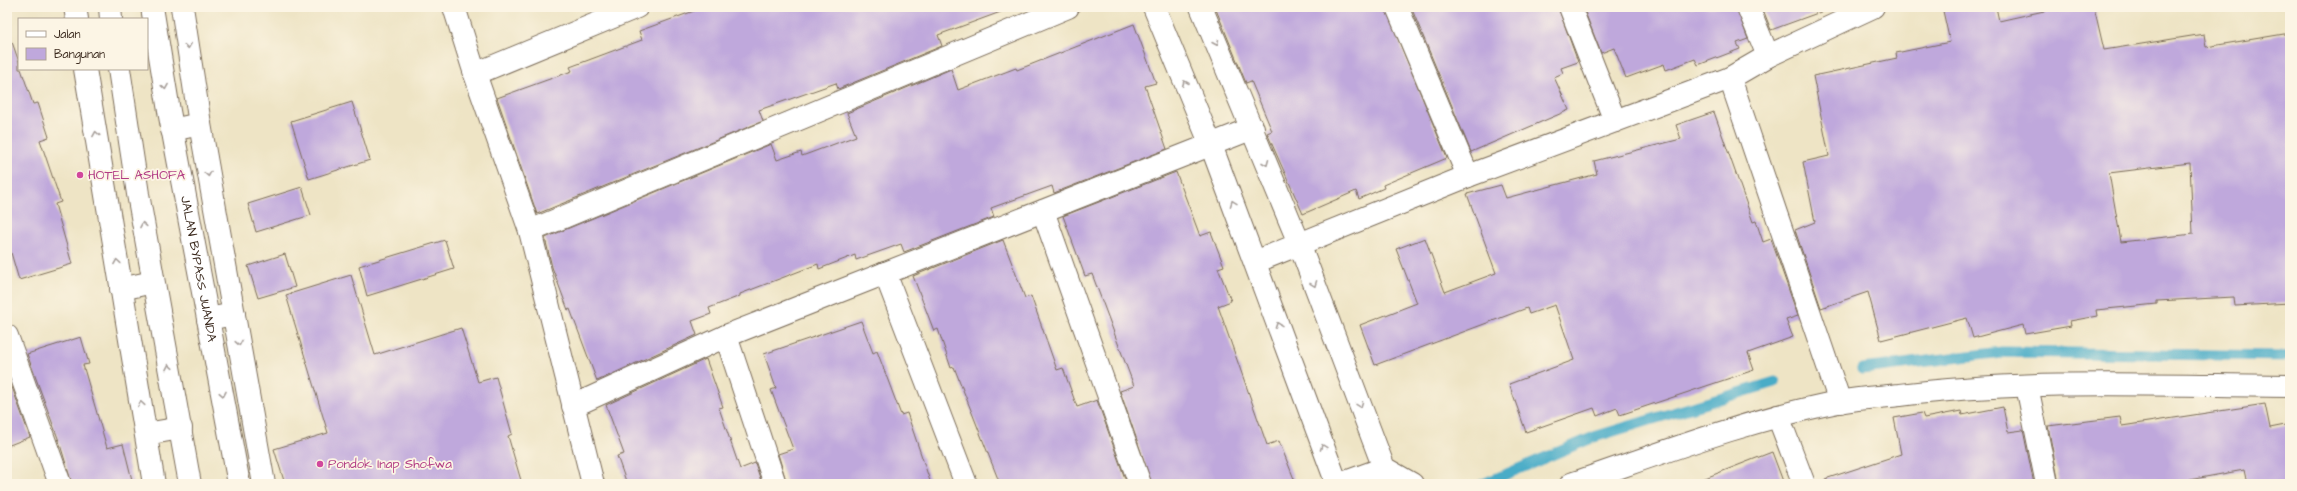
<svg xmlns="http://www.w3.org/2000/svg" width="2297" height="491" font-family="'Architects Daughter',sans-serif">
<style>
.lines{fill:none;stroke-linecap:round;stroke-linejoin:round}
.stream{stroke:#48acc7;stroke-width:11}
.building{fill:#bfa8dc;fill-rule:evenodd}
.street-casing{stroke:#7a6b58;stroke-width:24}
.secondary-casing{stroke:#7a6b58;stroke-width:24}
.highway-casing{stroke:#7a6b58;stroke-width:24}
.street{stroke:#fff;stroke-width:22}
.secondary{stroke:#fff;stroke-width:22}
.highway{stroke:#fff;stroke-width:22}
.oneway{stroke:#a79f9a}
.hotel-dot{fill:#d1479c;stroke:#fcf5e5;stroke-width:1.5}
.labels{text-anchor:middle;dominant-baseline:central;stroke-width:3.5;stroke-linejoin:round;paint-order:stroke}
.hotel-label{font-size:13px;fill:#b23c85;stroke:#fcf5e5;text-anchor:start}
.street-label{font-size:13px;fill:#3b2a1e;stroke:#fcf5e5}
</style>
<rect width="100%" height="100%" fill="#fcf5e5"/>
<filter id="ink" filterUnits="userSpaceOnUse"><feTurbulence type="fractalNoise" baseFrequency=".025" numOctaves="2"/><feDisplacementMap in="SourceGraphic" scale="8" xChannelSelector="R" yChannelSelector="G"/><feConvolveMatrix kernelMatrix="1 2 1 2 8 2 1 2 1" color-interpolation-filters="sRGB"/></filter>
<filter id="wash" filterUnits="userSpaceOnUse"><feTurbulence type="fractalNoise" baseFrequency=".012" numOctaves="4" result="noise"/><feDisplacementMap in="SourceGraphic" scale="16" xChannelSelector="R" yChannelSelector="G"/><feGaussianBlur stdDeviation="0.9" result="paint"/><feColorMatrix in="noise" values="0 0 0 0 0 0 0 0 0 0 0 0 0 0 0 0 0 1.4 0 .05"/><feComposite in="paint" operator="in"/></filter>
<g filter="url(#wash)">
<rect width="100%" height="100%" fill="#eee4c5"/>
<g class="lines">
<g class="stream">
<path d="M1862 369 2002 352 2290 356"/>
<path d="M1483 484 1594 437 1775 382"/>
</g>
</g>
<g id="blocks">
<g class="building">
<path d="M705 7H1006V10L938 35 942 46 838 89 836 83 759 110 763 121 537 214 497 98 572 71 570 67 642 40 639 31Z"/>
<path d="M1215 7H1385L1447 158 1383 185 1384 188 1359 199 1356 191 1303 214 1267 133 1272 131 1251 81 1246 83Z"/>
<path d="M1411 7H1558L1578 62 1561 68 1563 73 1554 77 1569 110 1471 152Z"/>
<path d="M1583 7H1736L1748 39 1737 43 1740 49 1698 65 1695 59 1666 70 1664 64 1626 78 1614 48 1601 53Z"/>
<path d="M1762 7H1826V10L1771 30Z"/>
<path d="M1961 7H1996L1999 21 2062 7H2094L2104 50 2204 34 2206 47 2290 33V303L2235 306 2234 297 2157 301V304L2096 310 2097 316 2070 321 2071 326 2025 334 2023 325 1973 338 1967 318 1881 340 1868 292 1821 308 1795 230 1815 222 1803 162 1829 156 1813 76 1897 58 1896 53 1950 42 1943 11ZM2190 163 2193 234 2121 242 2109 173Z"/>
<path d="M1134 24 1156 83 1145 86 1167 149 1054 193 1052 186 991 208 994 217 904 252 901 244 856 260 855 255 819 269 818 264 740 294V296L709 308 711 314 692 321 697 335 597 381 570 309 568 310 552 267 545 238 771 144 777 160 801 152 802 156 856 136 847 113 951 69 958 90 1016 68 1017 70Z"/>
<path d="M12 42 19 62V69H21L33 104 38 103 49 137 40 140 61 202 55 204 72 264 19 280 7 239V43Z"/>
<path d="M352 102 370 160 309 179 291 121Z"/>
<path d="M1714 112 1753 222 1756 221 1763 242 1771 239 1798 316 1786 320 1793 337 1748 353 1754 370 1620 415 1617 408 1597 416 1594 408 1526 432 1509 384 1574 360 1555 305 1529 314 1527 308 1375 365 1360 325 1417 303 1396 249 1425 238 1445 292 1496 273 1467 194 1501 185 1506 198 1597 174 1594 161 1681 139 1676 125Z"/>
<path d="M1176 172 1200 236 1211 232 1224 266 1218 268 1231 301 1218 306 1267 445 1279 441 1296 484H1152L1120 391 1134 386 1092 274 1085 276 1063 216Z"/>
<path d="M302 187 311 215 256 232 248 204Z"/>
<path d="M445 240 454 269 367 296 359 266Z"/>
<path d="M1003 240 1025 298 1031 296 1057 370 1063 368 1077 407 1097 400 1127 484H1000L954 367 951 368 938 329 934 331 913 276Z"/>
<path d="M285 254 295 287 258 298 248 266Z"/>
<path d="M351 275 375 355 461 328 478 382 496 377 512 434 508 436 522 484H285L274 449 328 433 286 295Z"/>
<path d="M861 321 873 353 877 351 901 415 907 413 931 484H787L778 454 793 449 771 390 776 388 764 354Z"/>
<path d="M81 337 89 364 83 365 107 448 123 444 133 484H72L59 441 27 354Z"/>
<path d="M706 359 723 407 719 408 740 469 755 463 762 484H627L617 456 624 454 606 405Z"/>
<path d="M7 373 30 437 7 446Z"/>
<path d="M2265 404 2270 428 2290 424V484H2247L2244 470 2167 484H2059L2048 426 2120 417 2122 426Z"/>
<path d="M2003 407 2008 432 2023 430 2034 484H1826L1825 479 1901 454 1894 418 1922 413 1924 418 1961 411 1962 415Z"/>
<path d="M1772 452 1784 484H1695V482Z"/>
</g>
</g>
</g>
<g filter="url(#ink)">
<use href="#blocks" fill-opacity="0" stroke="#7a6b58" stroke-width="1"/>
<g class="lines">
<defs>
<g id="street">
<path d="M454 7 475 74 530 231 593 484"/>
<path d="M1154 7 1211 145 1337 484"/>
<path d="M1201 7 1299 243 1384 468 1412 484"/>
<path d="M1397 7 1468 176"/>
<path d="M1570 7 1615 121"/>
<path d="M1748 7 1768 56"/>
<path d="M475 74 637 7"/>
<path d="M1730 78 1840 402"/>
<path d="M1043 211 1140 484"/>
<path d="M530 231 1068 7"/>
<path d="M1255 262 1468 176 1730 78 1768 56 1873 7"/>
<path d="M885 273 966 484"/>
<path d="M7 336 60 484"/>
<path d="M726 336 775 484"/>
<path d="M2027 386 2047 484"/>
<path d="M573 406 726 336 1253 128"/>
<path d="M1778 416 1804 484"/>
<path d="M1340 484 1384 468"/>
<path d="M1571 484C1659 454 1747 420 1838 402 1859 398 1880 397 1900 395 2029 379 2160 385 2290 386"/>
</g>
<g id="secondary">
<path d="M75 7 77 19"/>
<path d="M182 7 200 124 264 484"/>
<path d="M85 69 154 484"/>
</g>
<g id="highway">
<path d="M110 7 111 19"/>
<path id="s1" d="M152 7 169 111 239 484"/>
<path d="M119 69 138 194 190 484"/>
<path d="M172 130 200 124"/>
<path d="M121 289 153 282"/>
<path d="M208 319 234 314"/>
<path d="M146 434 181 428"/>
</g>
</defs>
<use href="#street" class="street-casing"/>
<use href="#secondary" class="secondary-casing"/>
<use href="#highway" class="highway-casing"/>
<use href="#street" class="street"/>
<use href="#secondary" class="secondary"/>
<use href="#highway" class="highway"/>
</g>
<defs><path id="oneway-chevron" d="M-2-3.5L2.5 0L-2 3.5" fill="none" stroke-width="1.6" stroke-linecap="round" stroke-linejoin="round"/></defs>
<g class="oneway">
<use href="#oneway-chevron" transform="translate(1216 43) rotate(67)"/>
<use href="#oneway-chevron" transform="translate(188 46) rotate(82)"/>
<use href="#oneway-chevron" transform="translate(1185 83) rotate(-113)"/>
<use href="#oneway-chevron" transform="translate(165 87) rotate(81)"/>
<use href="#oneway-chevron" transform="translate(96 134) rotate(-99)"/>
<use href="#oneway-chevron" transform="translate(1266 163) rotate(68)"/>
<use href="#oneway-chevron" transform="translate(208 174) rotate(80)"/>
<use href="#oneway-chevron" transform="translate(1233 203) rotate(-111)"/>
<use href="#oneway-chevron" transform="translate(143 225) rotate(-100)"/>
<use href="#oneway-chevron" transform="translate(117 262) rotate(-99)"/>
<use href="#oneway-chevron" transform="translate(1314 284) rotate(69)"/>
<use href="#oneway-chevron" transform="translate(1278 325) rotate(-110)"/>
<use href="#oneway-chevron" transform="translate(239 343) rotate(80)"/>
<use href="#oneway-chevron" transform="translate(169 367) rotate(-101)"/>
<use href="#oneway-chevron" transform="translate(223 394) rotate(79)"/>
<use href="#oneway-chevron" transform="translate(141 404) rotate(-99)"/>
<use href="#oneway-chevron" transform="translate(1360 405) rotate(69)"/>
<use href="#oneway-chevron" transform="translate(1323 447) rotate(-110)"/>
</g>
</g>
<g class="hotel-dot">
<circle cx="80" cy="175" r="4"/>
<circle cx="320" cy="464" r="4"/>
</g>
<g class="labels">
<g class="hotel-label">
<text x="88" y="175">HOTEL ASHOFA</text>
<text x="328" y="464">Pondok Inap Shofwa</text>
</g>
<g class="street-label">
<text stroke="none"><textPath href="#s1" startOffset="266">JALAN BYPASS JUANDA</textPath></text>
</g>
</g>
<rect width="2297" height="491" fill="none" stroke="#fcf5e5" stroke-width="24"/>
<rect x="18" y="18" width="130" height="52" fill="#fcf5e5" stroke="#afa495"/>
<rect x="26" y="31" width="20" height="6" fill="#ffffff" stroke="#afa495"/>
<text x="54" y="38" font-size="12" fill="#3b2a1e">Jalan</text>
<rect x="26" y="48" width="20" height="12" fill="#bfa8dc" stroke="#afa495"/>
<text x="54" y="58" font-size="12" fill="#3b2a1e">Bangunan</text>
</svg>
